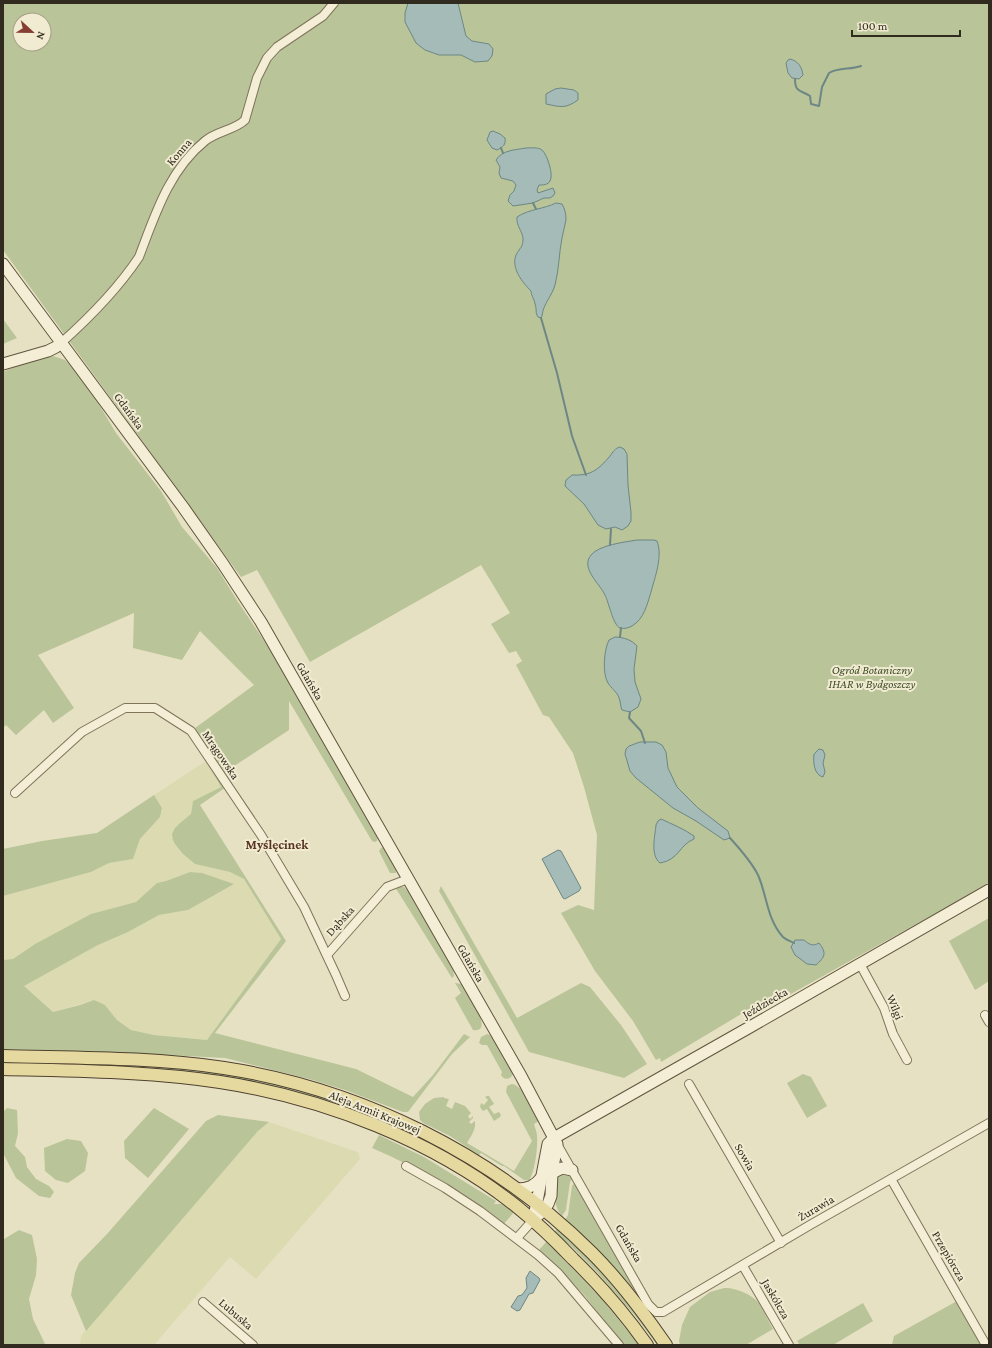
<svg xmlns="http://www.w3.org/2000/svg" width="992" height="1348" font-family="'Crimson Pro',serif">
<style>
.farmland{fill:#dcdab1}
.green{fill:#b9c499;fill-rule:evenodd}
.water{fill:#a4bbb7;stroke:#6d8784}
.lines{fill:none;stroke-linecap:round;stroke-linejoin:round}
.stream{stroke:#6d8784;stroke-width:2}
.street-casing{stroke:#7f735c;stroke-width:10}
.secondary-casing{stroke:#61543f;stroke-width:13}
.primary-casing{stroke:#4d4130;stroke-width:14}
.street{stroke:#f3eed5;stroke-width:8}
.secondary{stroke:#f3eed5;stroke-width:11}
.primary{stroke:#e6d99f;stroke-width:12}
.labels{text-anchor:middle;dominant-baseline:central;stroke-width:4;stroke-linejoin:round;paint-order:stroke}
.street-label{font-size:12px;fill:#312a1e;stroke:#f0ebd1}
.park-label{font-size:12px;font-style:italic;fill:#3d4b28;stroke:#f0ebd1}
.neighbourhood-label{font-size:13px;font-weight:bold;fill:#583523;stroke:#f0ebd1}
</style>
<rect width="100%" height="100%" fill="#e7e1c3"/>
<g class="farmland">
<path d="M206 761 221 787 193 801 191 814 180 823 173 840 183 854 195 864 230 872 244 879 281 939 207 1040 154 1035 131 1030 117 1020 105 1005 94 1000 53 1012 24 986 98 945 128 932 159 915 188 910 234 884 202 873 190 872 166 881 157 883 136 902 91 914 35 944 13 959 3 960V896L91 872 109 863 133 859 140 839 160 817 162 808 154 795Z"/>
<path d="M269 1122 358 1152 360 1159 256 1279 230 1257 154 1345H80L81 1336 258 1131Z"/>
</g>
<g class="green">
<path d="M3 3H989V882L954 903 789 995 775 999 768 998 661 1062 660 1058 656 1060 633 1021 595 971 561 913 578 905 594 910 597 835 584 787 573 753 549 717 543 715 516 665 522 661 516 651 509 653 491 624 510 613 481 565 310 662 257 570 241 577 3 250ZM20 20H44V44H20Z"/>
<path d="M3 319 17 338 3 344Z"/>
<path d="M53 356 65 360 76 370 91 391 116 433 161 491 182 527 217 568 238 602 289 678 378 837 377 841 375 842 372 841 289 701V730L225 772 232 783 200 805 286 941 215 1033 356 1069 413 1097 433 1075 464 1034 470 1037 452 1054 408 1112H403L345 1090 309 1079 225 1058 130 1053 3 1049V960L13 959 35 944 91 914 136 902 157 883 166 881 190 872 202 873 234 884 188 910 159 915 128 932 98 945 24 986 53 1012 80 1005 94 1000 105 1005 117 1020 131 1030 154 1035 207 1040 281 939 244 879 230 872 195 864 183 854 175 844 173 840 172 834 175 828 180 823 191 814 193 801 221 787 206 761 209 759 191 731 254 685 200 631 182 660 133 648 134 613 38 655 74 708 53 723 44 710 16 735 6 725 3 728V372L23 363Z"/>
<path d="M154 795 162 808 160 817 140 839 133 859 109 863 91 872 3 896V849L42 841 97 833Z"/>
<path d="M384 847 396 869V873H390L379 851 381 848Z"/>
<path d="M441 886 517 1018 581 983 590 987 621 1025 647 1064 624 1078 529 1052 439 891Z"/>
<path d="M395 887H404L409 892 453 969 454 976 452 978Z"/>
<path d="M989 918V981L975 990 949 941Z"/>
<path d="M455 983 462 984C466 990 496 1034 473 1030L455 998 461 993Z"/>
<path d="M487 1034 490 1035 493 1038 513 1074C511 1080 503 1080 501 1075L502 1072 487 1045H482L479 1043 481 1037Z"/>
<path d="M3 1060 118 1063 206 1070 284 1084 370 1112 452 1152 523 1200 521 1203 486 1177 281 1090 3 1065Z"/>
<path d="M803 1074 811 1077 827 1106 807 1118 787 1083Z"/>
<path d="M512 1084C523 1085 534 1111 539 1121L534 1124C535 1128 537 1132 537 1136 538 1146 535 1173 529 1180H524L504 1166H502L481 1153 479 1155 450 1136 423 1123 420 1120 419 1112 425 1104 434 1098 444 1097V1098L449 1099 446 1106 452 1109 455 1102 465 1106 471 1113 468 1116 470 1119 473 1116V1118L469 1122 471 1124 475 1121C476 1130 471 1136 467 1143L514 1171 532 1141 506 1092 507 1086Z"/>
<path d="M487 1096H489L494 1104 489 1107 494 1114 499 1112 501 1115 500 1117 494 1121 487 1109 483 1111 480 1107 481 1103 484 1105 488 1100 485 1097Z"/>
<path d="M7 1108 17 1110 18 1133 15 1146 25 1157 27 1167 36 1179 49 1186 54 1192 50 1198 39 1196 16 1178 3 1153V1112Z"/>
<path d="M154 1108 189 1129 148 1178 125 1158 124 1141Z"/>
<path d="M218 1115 269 1122 258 1131 86 1331 71 1295 75 1273 79 1263 107 1234 206 1121Z"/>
<path d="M379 1135 424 1157 496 1201 494 1204H501L514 1212 504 1224C463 1195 419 1168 372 1148Z"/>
<path d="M67 1139 81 1141 88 1153 85 1171 68 1183 56 1180 45 1171 44 1148Z"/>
<path d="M563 1174 569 1175 572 1179 570 1182 566 1210 562 1216C552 1204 555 1191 557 1177Z"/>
<path d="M575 1182 634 1286V1290L622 1276 565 1220 568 1215 572 1186Z"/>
<path d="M557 1229 596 1265 614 1285 661 1345H657L636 1317 597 1272 571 1246 553 1233Z"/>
<path d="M19 1230 32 1235 37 1259 36 1275 29 1299 33 1319 45 1344 47 1345H3V1243L4 1239Z"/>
<path d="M548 1240 554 1245 561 1257 601 1298 639 1345H623L585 1296 563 1273 538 1251Z"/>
<path d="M724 1288C734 1287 751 1294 758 1302 764 1310 768 1321 773 1329L746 1345H680L679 1341 682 1325 690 1307 710 1292Z"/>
<path d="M957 1301 982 1345H892L894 1336Z"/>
<path d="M863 1303 873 1321 833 1345H800L797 1341Z"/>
</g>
<g class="water">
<path d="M408 3H458L466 36 472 41 489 44 493 49 492 56 488 61 475 62 461 55H439L425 50 416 43 405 22V13Z"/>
<path d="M790 59C798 61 802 67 803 75L799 79 792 78 788 73 786 63 788 60Z"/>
<path d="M561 88 574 90 578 93V100C565 109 561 107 546 104V94L555 89Z"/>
<path d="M493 131 500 134 505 138C506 145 503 147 497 150L492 148 487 140 490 132Z"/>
<path d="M526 148C531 148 538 147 542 150 547 154 554 175 550 181 548 185 543 185 539 185L537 190 538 193 553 188 555 193 553 196 550 198H544L533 203 513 206 508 201 510 195 514 191 516 185 513 181 501 178 499 173 500 167 496 160C502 150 515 150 526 148Z"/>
<path d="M556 203 562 204C565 209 566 214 566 220 565 226 563 232 562 238 559 253 559 270 555 285 552 296 543 304 542 316L541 318 538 317C535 313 537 309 535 304 534 298 532 298 531 291 522 282 511 268 516 255 520 247 523 248 523 238 522 231 516 225 517 217 529 209 544 209 556 203Z"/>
<path d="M620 447 624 449 627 454 628 485 631 512V521L628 526 622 530 615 527 606 529 598 525 584 504 565 486 566 480 572 475C591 476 598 470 610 456 613 452 615 448 620 447Z"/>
<path d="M637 540H654L657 541C663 556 655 577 651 592 647 605 644 619 632 626 628 628 625 629 620 628 613 625 609 603 605 595 600 584 580 568 591 555 599 545 625 542 637 540Z"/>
<path d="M615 637C623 637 632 640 637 646L634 669 635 682 641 699 638 707 630 712 622 710C620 706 621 702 619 698 618 693 611 688 608 683 602 673 604 650 609 640Z"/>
<path d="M640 742H656L662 745 666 752 668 768 677 787 698 808 728 831 730 838 724 840 696 821 673 808 636 778 630 771 625 754 626 749 629 746Z"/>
<path d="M819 749 823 750 825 755 823 763 825 772 823 777C814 775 813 762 814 754Z"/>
<path d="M661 819C672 824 684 829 694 836V839C679 845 679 860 660 863 650 855 655 836 656 825L658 821Z"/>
<path d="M558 850 561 851 581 888 579 891 565 899 563 898 542 859Z"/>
<path d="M795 940H804C809 944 812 947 819 943 827 953 825 957 816 965L807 964 795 955 791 947Z"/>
<path d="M530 1271 539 1278 540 1280 533 1293 529 1294 520 1310 517 1311 511 1307 518 1296 522 1295 527 1288 526 1278Z"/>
</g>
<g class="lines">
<g class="stream">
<path d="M795 79C795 93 801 90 810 96L811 104 819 106 822 87 829 73C839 67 850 70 861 66"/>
<path d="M501 148 503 153"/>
<path d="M533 203 536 209"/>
<path d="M541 318 557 373 572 436 586 475"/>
<path d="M610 545 611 529"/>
<path d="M620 637 621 628"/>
<path d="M630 712 629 718 641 731 645 743"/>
<path d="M730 838C740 849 751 861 758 875 767 895 767 920 783 937 786 940 790 941 794 943"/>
</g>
<defs>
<g id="street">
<path d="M61 343C88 319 119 287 139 257 155 215 169 170 205 141 217 131 235 130 245 120L257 78 267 58 277 47 323 16 334 3"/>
<path d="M15 793 82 732 125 708H155L191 731 261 835 304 907 336 975 345 996"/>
<path d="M327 955 387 887 408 879"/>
<path d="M860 964 884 1008 893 1034 907 1060"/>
<path d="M985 1015 989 1022"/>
<path d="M689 1084 781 1243"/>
<path d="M557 1144 648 1304 656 1312H663L810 1225 989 1123"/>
<path d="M406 1166 445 1188 480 1211 538 1255 558 1273 619 1345"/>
<path d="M891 1179 986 1345"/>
<path d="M517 1238 533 1220"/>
<path d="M743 1266 789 1345"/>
<path d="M203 1302 253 1345"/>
</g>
<g id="secondary">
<path d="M3 264 183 507 223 564 261 622 521 1076 557 1144 552 1173 551 1196 548 1204 544 1210 533 1220"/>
<path d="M3 364 48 351 56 347 61 343"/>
<path d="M552 1173 562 1168 572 1170"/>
<path d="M517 1189C528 1189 535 1186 542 1177"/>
<path d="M535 1212 548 1144 554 1138 750 1027 989 890"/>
</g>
<g id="primary">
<path d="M3 1056C76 1058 151 1057 224 1068 361 1089 494 1155 592 1253 620 1281 644 1313 666 1345"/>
<path d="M3 1069C75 1071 148 1071 220 1082 324 1098 433 1140 516 1206 536 1222 555 1240 573 1259 600 1285 625 1314 647 1345"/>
</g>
</defs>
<use href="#street" class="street-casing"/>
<use href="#secondary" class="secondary-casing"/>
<use href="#primary" class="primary-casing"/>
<use href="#street" class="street"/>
<use href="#secondary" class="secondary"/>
<use href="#primary" class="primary"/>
</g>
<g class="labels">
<g class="street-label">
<text transform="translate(179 152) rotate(-49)">Konna</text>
<text transform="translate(129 411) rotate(54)">Gdańska</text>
<text transform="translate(310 681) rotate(60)">Gdańska</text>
<text transform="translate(221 755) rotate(56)">Mrągowska</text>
<text transform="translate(340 921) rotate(-48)">Dąbska</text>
<text transform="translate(471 963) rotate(60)">Gdańska</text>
<text transform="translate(765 1003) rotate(-30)">Jeździecka</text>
<text transform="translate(895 1007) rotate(68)">Wilgi</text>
<text transform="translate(375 1112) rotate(22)">Aleja Armii Krajowej</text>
<text transform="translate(745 1157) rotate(60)">Sowia</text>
<text transform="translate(816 1208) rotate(-30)">Żurawia</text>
<text transform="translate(629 1243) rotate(60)">Gdańska</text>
<text transform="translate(949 1256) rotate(60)">Przepiórcza</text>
<text transform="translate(776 1299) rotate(60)">Jaskółcza</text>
<text transform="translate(236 1314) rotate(41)">Lubuska</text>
</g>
<g class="park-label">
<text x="872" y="670">Ogród Botaniczny<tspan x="872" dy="14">IHAR w Bydgoszczy</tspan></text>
</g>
<g class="neighbourhood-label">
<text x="277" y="844">Myślęcinek</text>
</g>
</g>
<rect width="992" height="1348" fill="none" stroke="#312a1e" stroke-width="8"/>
<g transform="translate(32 32) rotate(112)"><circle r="19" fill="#f0ebd1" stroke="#a49e89"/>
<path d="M0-3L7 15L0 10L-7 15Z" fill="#863e34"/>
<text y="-6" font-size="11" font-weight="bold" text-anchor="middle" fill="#312a1e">N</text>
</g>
<path d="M852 30v6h108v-6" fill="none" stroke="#312a1e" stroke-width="2"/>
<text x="858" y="30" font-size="12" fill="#312a1e" stroke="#f0ebd1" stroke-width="3" paint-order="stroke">100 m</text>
</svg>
